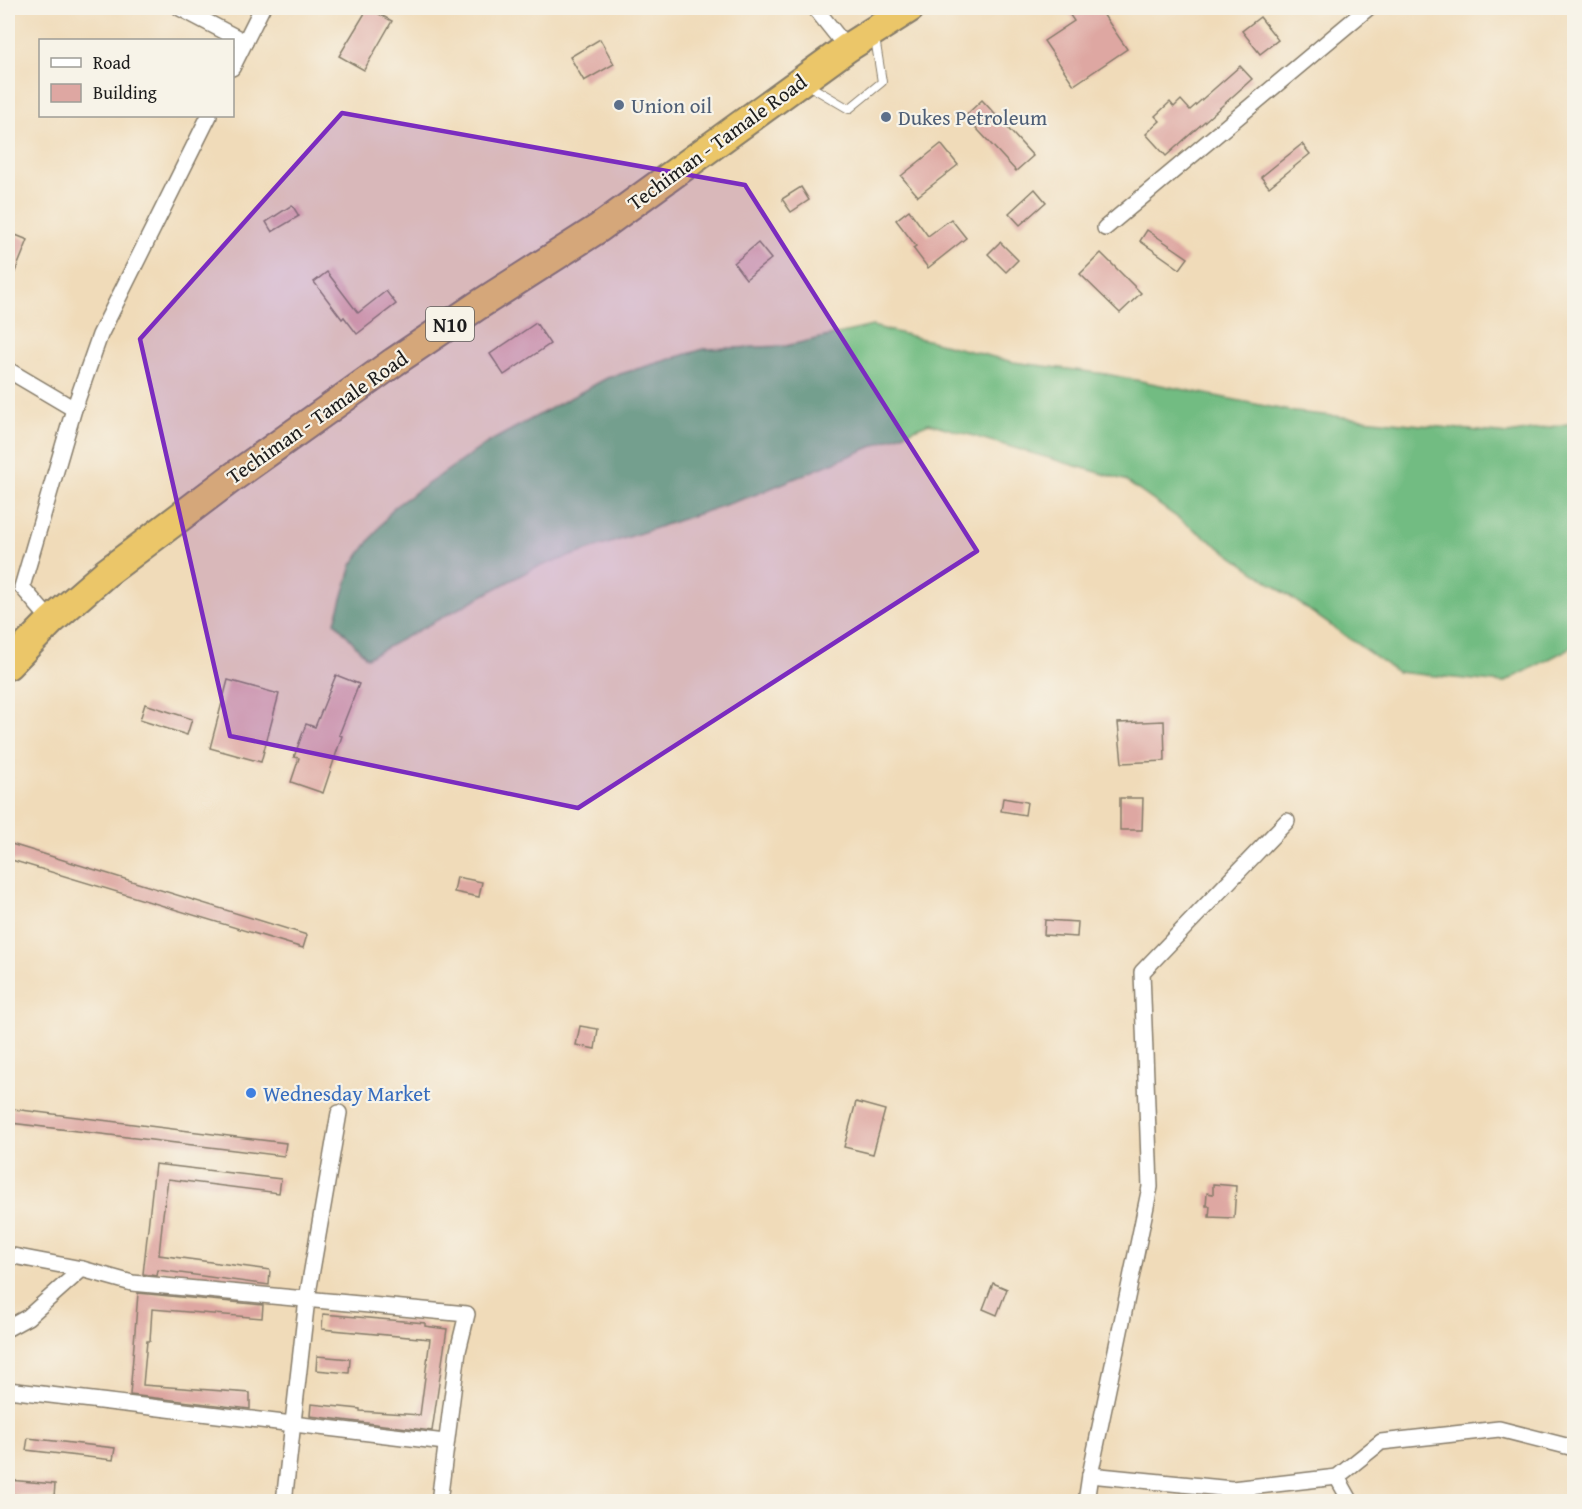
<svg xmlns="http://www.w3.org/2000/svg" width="1582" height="1509" font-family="'Gentium Book Plus',serif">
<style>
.forest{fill:#72bc82;stroke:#476c4f;stroke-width:1.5}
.building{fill:#dea7a2}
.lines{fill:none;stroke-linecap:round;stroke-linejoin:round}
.lane-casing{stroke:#867c6a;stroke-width:10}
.street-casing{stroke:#867c6a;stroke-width:18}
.highway-casing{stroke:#867c6a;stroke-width:32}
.lane{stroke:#fff;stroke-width:8}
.street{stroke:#fff;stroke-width:15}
.highway{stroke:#ebc669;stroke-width:28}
.marked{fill:#7b2cbf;fill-opacity:0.2;stroke:#7b2cbf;stroke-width:4.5;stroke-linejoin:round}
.service-dot{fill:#5c6f8a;stroke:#f7f3e8;stroke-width:2}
.shop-dot{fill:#3f7fe0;stroke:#f7f3e8;stroke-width:2}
.labels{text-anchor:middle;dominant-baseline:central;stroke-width:4.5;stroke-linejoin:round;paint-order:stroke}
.shield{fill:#f7f3e8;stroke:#5e5c59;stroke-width:1.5}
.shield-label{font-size:20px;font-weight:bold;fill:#1c1c1c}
.service-label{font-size:21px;fill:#4e5e75;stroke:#f7f3e8;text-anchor:start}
.street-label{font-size:21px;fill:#1c1c1c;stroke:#f7f3e8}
.shop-label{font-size:21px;fill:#366cbe;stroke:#f7f3e8;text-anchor:start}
</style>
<rect width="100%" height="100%" fill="#f7f3e8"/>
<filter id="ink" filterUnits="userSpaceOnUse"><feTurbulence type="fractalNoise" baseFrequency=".0167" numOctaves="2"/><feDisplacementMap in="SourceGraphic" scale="12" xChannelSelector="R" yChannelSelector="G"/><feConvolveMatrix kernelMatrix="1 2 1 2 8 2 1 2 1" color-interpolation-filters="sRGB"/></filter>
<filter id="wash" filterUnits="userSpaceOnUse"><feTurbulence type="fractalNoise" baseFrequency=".008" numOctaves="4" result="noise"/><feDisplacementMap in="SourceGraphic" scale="24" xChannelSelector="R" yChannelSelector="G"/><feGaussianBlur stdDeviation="1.35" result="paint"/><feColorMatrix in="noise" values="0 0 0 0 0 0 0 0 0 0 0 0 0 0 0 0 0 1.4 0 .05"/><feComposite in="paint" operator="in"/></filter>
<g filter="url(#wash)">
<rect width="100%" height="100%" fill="#f0dbb9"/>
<path class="forest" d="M872 326 1013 362 1106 374 1295 412 1508 434 1574 423V646L1503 683 1397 672 1124 480 929 423 752 496 532 569 367 658 335 622 352 565 394 507 489 442 607 378 704 349 786 346Z"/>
<g id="blocks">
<g class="building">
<path d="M368 8 392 21 364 70 339 56Z"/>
<path d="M1065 8H1099L1127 49 1074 85 1044 41 1074 21Z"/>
<path d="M1260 17 1278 40 1260 54 1242 31Z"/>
<path d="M600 39 614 64 584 81 570 57Z"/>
<path d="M1240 66 1252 79 1166 156 1146 134 1160 121 1155 116 1170 102 1174 107 1181 100 1190 110Z"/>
<path d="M982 100 1033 156 1016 171 965 116Z"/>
<path d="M941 144 958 165 918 196 901 176Z"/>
<path d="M1302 144 1310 154 1269 187 1261 177Z"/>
<path d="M801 187 809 200 791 212 782 199Z"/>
<path d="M1035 189 1046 202 1020 225 1009 213Z"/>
<path d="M292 205 299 216 272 232 266 222Z"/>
<path d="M909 210 928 236 951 219 966 238 928 268 913 248 916 246 896 220Z"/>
<path d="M1147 230 1188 258 1180 269 1140 241Z"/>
<path d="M8 232 28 240 8 289Z"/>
<path d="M1000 242 1018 260 1006 272 988 254Z"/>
<path d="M758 243 771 259 746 279 734 263Z"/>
<path d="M1101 253 1141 293 1120 313 1080 274Z"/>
<path d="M327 272 358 313 386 291 396 304 357 334 344 317 342 319 314 282Z"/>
<path d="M536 323 550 344 504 375 490 354Z"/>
<path d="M336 675 359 684 339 735 342 736 323 793 291 782 299 758 294 757 306 724 315 727Z"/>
<path d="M228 680 279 694 261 762 210 748Z"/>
<path d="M145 704 192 719 187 735 140 720Z"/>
<path d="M1164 721 1165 761 1122 763 1118 723Z"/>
<path d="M1003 798 1027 802 1025 815 1001 811Z"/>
<path d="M1120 798H1143L1142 830H1120Z"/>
<path d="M8 843 307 935 303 948 8 859Z"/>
<path d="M457 877 482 882 479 897 454 892Z"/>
<path d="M1045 920 1078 922 1077 937 1044 935Z"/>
<path d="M580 1026 598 1029 595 1049 576 1045Z"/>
<path d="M856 1102 885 1110 873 1154 844 1147Z"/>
<path d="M13 1109 286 1143 284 1156 11 1123Z"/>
<path d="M155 1164 281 1179 279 1193 168 1179 163 1215 159 1255 270 1270 269 1285 158 1270 157 1276 143 1274Z"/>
<path d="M1213 1184 1236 1186 1234 1218 1209 1217 1210 1206H1206L1207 1193 1213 1194Z"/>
<path d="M993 1283 1007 1289 997 1315 983 1309Z"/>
<path d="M138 1293 263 1305 262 1318 152 1309 150 1341H147L143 1385 250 1393V1409L130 1395Z"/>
<path d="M323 1314 425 1323V1326L447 1329 432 1431 310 1416 311 1404 360 1409V1411L420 1415 430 1339 322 1329Z"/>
<path d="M317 1356 350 1359 349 1373 316 1370Z"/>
<path d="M28 1438 115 1448 113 1460 26 1450Z"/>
<path d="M8 1480 55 1484 54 1497 8 1494Z"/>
</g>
</g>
</g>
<g filter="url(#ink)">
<use href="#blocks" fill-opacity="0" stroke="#867c6a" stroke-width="1.5"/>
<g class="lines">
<defs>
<path id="lane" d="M808 85 849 109 882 82 875 38"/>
<g id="street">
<path d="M180 8 245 42"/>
<path d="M815 8 847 48"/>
<path d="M232 68 262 8"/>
<path d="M1105 228 1368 8"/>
<path d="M8 370 74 409"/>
<path d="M51 621 22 587 74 409 100 335 209 116"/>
<path d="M8 1255 82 1269"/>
<path d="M8 1328 28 1317 82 1269 132 1283 467 1314 458 1351 439 1502"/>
<path d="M8 1390 445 1442"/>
<path d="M1090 1475 1232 1489 1337 1477 1381 1442 1499 1429 1574 1448"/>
<path d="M1337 1477 1351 1502"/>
<path d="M284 1502 307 1299 339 1113"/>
<path d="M1086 1502 1090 1475 1150 1187 1142 972 1287 821"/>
</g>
<path id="highway" d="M8 665 51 621 106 573 229 480 394 362 477 306 599 228 847 48 910 8"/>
</defs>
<use href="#lane" class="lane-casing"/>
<use href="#street" class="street-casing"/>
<use href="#highway" class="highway-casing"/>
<use href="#lane" class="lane"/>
<use href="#street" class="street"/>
<use href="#highway" class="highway"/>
</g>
</g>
<path class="marked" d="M342 113 745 185 977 551 578 808 230 736 140 339Z"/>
<g class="service-dot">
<circle cx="619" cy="105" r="6"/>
<circle cx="886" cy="117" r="6"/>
</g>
<circle class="shop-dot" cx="251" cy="1093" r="6"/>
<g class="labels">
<rect class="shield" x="426" y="307" width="48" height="34" rx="4.5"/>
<g class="shield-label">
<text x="450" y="324">N10</text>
</g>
<g class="service-label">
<text x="631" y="105">Union oil</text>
<text x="898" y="117">Dukes Petroleum</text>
</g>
<g class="street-label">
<text transform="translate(717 142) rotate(-36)">Techiman - Tamale Road</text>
<text transform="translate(317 417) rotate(-35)">Techiman - Tamale Road</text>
</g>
<g class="shop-label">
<text x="263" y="1093">Wednesday Market</text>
</g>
</g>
<rect width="1582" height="1509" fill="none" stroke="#f7f3e8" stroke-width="30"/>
<rect x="39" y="39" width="195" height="78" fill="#f7f3e8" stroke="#9f9d96" stroke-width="1.5"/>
<rect x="51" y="58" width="30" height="9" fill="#ffffff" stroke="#9f9d96" stroke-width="1.5"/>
<text x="93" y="69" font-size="18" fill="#1c1c1c">Road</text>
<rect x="51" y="84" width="30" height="18" fill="#dea7a2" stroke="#9f9d96" stroke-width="1.5"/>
<text x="93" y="99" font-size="18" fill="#1c1c1c">Building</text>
</svg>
